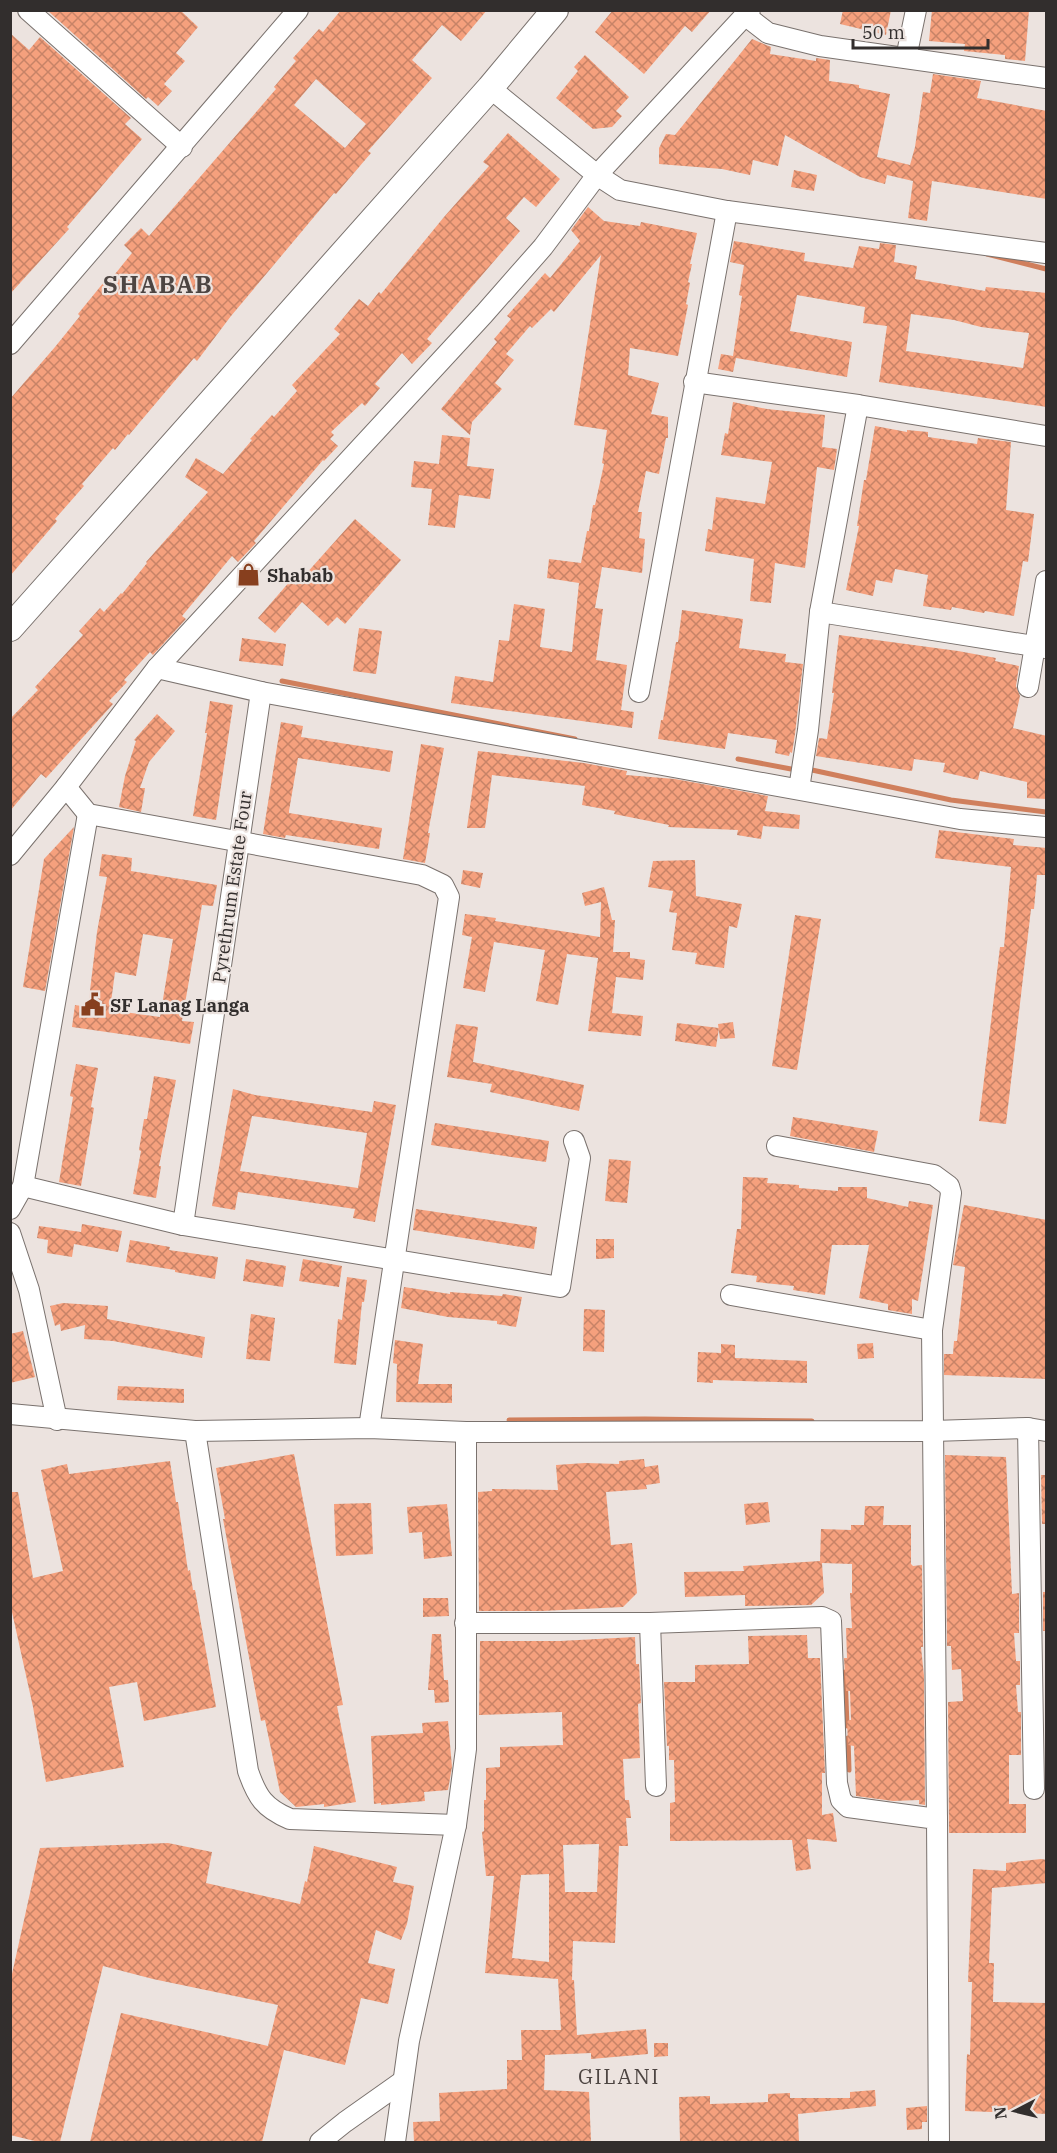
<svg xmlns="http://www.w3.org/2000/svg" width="1057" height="2153" font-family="'IBM Plex Serif',serif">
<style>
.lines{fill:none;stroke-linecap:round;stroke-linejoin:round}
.stream{stroke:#d07f5c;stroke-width:5}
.building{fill:url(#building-cross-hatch);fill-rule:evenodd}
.minor-casing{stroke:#7a726e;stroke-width:22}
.tertiary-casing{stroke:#7a726e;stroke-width:28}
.minor{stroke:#fff;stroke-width:20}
.tertiary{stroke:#fff;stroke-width:26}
.labels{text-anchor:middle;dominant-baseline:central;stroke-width:4.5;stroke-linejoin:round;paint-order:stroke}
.poi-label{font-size:18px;font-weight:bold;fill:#322e2d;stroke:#ece3df;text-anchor:start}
.street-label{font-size:18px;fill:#322e2d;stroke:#ece3df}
.quarter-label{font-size:21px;letter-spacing:1.5px;fill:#4d4542;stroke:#ece3df}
.district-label{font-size:24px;font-weight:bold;letter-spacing:1.5px;fill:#4d4542;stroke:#ece3df}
</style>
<defs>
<pattern id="building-cross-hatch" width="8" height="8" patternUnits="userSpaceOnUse" patternTransform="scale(1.5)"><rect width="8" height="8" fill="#f5a07d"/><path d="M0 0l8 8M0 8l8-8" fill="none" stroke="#c78367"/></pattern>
</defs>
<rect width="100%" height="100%" fill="#ece3df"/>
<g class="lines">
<g class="stream">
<path d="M987 254 1046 269"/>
<path d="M282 681 575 739"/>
<path d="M738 759 791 769"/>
<path d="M812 770 951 800 1046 812"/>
<path d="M509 1420 645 1419 812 1421"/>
<path d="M845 1672 847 1726"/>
<path d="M848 1738 849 1770"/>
</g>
</g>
<g class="building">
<path d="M47 10H180L198 27 176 53 185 61 164 84 172 91 158 106 148 97 146 99Z"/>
<path d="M341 10H487L461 41 442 25 412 60 432 78 368 151 371 153 336 194 334 193 231 316 197 361 194 358 129 435 128 434 115 450 113 448 82 484 84 486 55 519 57 521 10 576V399L55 347 80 316 78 314 104 282 107 284 132 253 124 245 141 228 149 236 276 89 274 87 296 61 293 58 319 29 323 32ZM316 79 366 124 345 148 294 105Z"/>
<path d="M613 10H711L692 32 685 26 644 74 595 32Z"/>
<path d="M843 10H891L886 35 840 24Z"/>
<path d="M932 10H1029L1025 61 1005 59V55L964 51 965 44 929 41Z"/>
<path d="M10 33 29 50 40 37 131 118 125 124 142 139 67 227 69 229 10 294Z"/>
<path d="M752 39 771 47 770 54 816 61V58L830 60 829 81 859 85V88L890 94 877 157 910 165 915 147 923 92 930 93 933 74 981 81 977 98 1047 111V199L932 181 927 221 908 218 913 181 887 175 885 184 860 177 785 135 778 166 753 160 750 175 722 169 659 164V148L666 134 675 135Z"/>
<path d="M585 55 629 97 616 111 622 116 612 127 593 129 556 98 578 71 574 67Z"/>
<path d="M508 133 560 179 536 207 524 197 506 218 520 231 427 339 432 343 412 364 402 353 375 384 380 388 365 406 362 403 331 432 334 435 330 439 338 446 324 461 323 460 254 541 256 543 238 562 232 556 182 616 186 619 153 655 150 652 124 680 127 682 109 701 113 704 46 778 41 774 10 811V719L38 690 35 687 83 635 79 631 100 608 104 612 121 593 122 594 147 563 146 562 208 492 185 477 196 458 223 474 252 440 250 439 272 415 274 417 297 391 292 385 340 334 334 329 359 299 368 306 379 292 381 294 444 217 489 166 483 162Z"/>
<path d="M794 170 817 175 814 191 791 187Z"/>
<path d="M588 207 604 221 640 226 641 222 697 233 690 264H692L688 282 690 283 686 304 688 305 678 356 630 348 628 375 659 383 651 414 668 417V438H666L659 474 646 471 638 512H642L639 538 645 539 642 573 602 567 595 608 603 609 596 660 627 665 621 710 634 712 632 728 451 703 455 676 493 682 499 640 509 641 514 604 545 609 540 647 572 652 579 583 547 578 549 559 581 563 587 531H589L593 505H595L604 464 602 463 607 430 574 425 601 255 554 312 551 309 532 328 530 326 506 354 514 360 495 383 502 389 472 422 470 435 441 409 497 342 494 339 511 319 507 316 545 273 550 278 580 241 571 230Z"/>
<path d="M734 241 805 253 804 261 853 268 859 246 879 249 880 243 896 245 894 262 917 266 915 279 985 291 986 287 1047 293V407L879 382 887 326 863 323 865 307 797 295 790 331 852 342 847 377 736 358 733 372 718 369 721 354 733 356 742 296 739 295 744 265 730 262ZM911 314 954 320 981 327 1029 333 1023 368 906 351Z"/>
<path d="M733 402 767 409 825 415 822 447 837 449 834 470 817 467 805 568 775 563 771 603 750 601 754 559 705 551 708 529 712 530 716 497 765 504 772 462 721 455 725 433 728 434Z"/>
<path d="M875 426 907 432V430L928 432V437L977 444 978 438 1011 442 1006 510 1034 514 1028 562 1023 561 1014 616 985 611 984 613 952 607 951 610 923 606 928 575 895 569 892 583 876 580 873 596 846 590 859 526H857L864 480H866Z"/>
<path d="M442 435 470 438 467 466 494 469 490 499 459 495 455 528 428 525 432 489 411 487 414 461 439 464Z"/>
<path d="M355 519 401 560 345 624 337 617 328 626 302 602 275 633 258 618 291 580 296 585Z"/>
<path d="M682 610 743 619 739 648 786 654 785 662 803 664 795 734 792 753 790 752 789 756 775 753 777 740 728 733 725 749 658 739 661 720H663L676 642H678Z"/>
<path d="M359 628 382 631 376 674 353 671Z"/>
<path d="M839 635 958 651 996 658 995 661 1019 666 1016 686 1020 696 1013 728 1047 736V799L1027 798V782L980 771 978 780 943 772 945 763 914 759 912 771 816 756 819 738 827 739 834 693H832Z"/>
<path d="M242 638 286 644 283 666 239 661Z"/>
<path d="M210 701 233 705 216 820 193 816 207 733H205Z"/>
<path d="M157 714 175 731 149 762 140 788H145L141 812 119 807 125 776 136 741 134 740Z"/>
<path d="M281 722 303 726 301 737 393 751 390 772 298 758 289 811V813L382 828 379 849 286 835 285 838 263 834Z"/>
<path d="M421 744 444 748 428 833H430L425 863 403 859Z"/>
<path d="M478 751 584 763 627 771 626 775 675 779 768 796 765 811 800 815 799 829 763 826 761 839 737 835 738 830 668 827 669 825 614 814 615 811 582 805 585 786 492 775 485 828H467Z"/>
<path d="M74 827 45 991 23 987 44 859Z"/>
<path d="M939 830 1014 839 1013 845 1047 848V875H1037L1034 909H1031L1006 1124 979 1121 1000 947H1004L1011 867 935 858Z"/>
<path d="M102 854 132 858 131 871 217 885 213 906 202 905 182 1021 194 1022 190 1044 72 1027 75 1005 88 1007 97 932 107 877 99 876ZM143 934 173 939 160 1017 110 1010 115 972 136 976Z"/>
<path d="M695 860 696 896 742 904 737 928 729 926 724 968 695 964 697 953 672 950 677 913 669 912 673 891 648 887 653 861Z"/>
<path d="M463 870 483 873 480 888 461 884Z"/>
<path d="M604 887 612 920H615L613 952H630V958L645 960 643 980 616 977 612 1013 643 1016 641 1036 588 1031 598 958 567 954 558 1005 536 1001 545 950 494 942 485 992 463 988 472 937 462 935 465 914 496 918 495 921 600 937 601 902 585 906 582 893Z"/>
<path d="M795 915 821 919 797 1070 772 1066Z"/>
<path d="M733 1022 735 1038 720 1039 718 1024Z"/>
<path d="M677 1023 719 1028 716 1047 675 1041Z"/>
<path d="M456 1024 478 1027 473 1062 584 1085 579 1111 490 1092 492 1084 447 1077Z"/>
<path d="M76 1064 98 1068 91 1107 94 1108 81 1186 59 1182 73 1097 70 1096Z"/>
<path d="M154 1076 176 1080 159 1166H161L156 1198 133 1194 141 1151 139 1150 144 1119H147Z"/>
<path d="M233 1089 255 1095 372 1112 374 1101 396 1105 375 1222 353 1218 355 1209 238 1192 235 1210 212 1206ZM252 1116 367 1133 358 1188 240 1171Z"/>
<path d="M793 1117 878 1131 874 1152 790 1136Z"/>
<path d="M435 1123 549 1141 546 1162 431 1145Z"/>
<path d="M609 1159 631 1161 627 1203 605 1201Z"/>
<path d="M743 1177 768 1178 767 1183 799 1185V1188L838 1191V1187H867V1198L908 1207 909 1201 933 1205 918 1301 912 1299V1314L888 1310V1304L859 1298 869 1245H832L825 1295 793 1290 794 1286 756 1282 757 1276 731 1273 737 1229H741Z"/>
<path d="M964 1205 1047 1220V1379L944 1375V1354H953L954 1341H957L965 1267 953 1265Z"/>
<path d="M416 1209 537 1227 534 1249 413 1230Z"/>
<path d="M82 1224 122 1231 118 1252 74 1244 72 1257 47 1253 48 1240 37 1238 39 1226 81 1232Z"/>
<path d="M596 1239H614V1258L596 1259Z"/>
<path d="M130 1240 170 1247 169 1250 218 1257 215 1279 175 1272V1270L126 1262Z"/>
<path d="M246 1259 286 1266 283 1287 243 1281Z"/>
<path d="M303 1259 342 1266 339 1287 299 1281Z"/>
<path d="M347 1277 367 1280 364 1302H362L356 1365 334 1363 338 1319 342 1320Z"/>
<path d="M404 1287 450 1294V1292L502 1296 503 1294 522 1297 516 1327 497 1324V1321L448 1317 401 1308Z"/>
<path d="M63 1303 108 1306 107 1319 205 1337 202 1358 113 1341 84 1339 85 1325 61 1331 60 1324 55 1326 50 1306Z"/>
<path d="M584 1309 605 1310 604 1352 583 1351Z"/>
<path d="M251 1314 275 1318 270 1361 246 1359Z"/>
<path d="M23 1331 35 1377 10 1383V1334Z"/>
<path d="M395 1340 423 1344 418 1384H452V1403L396 1402 397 1364 393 1363Z"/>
<path d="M873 1343 874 1358 858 1359 857 1344Z"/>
<path d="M721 1344 735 1345V1358L807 1361V1383L713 1380V1383L697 1382 698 1352 721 1353Z"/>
<path d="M118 1386 184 1389V1403L117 1400Z"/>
<path d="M294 1454 343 1705 337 1706 356 1802 324 1807V1804L296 1807 280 1792 265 1720 261 1721 223 1519H225L216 1468Z"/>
<path d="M945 1455 1006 1457 1012 1594 1019 1593V1633H1014L1016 1661H1020V1685H1016L1018 1712H1021V1755H1009V1804H1026V1833H949L948 1702 963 1701 961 1669 952 1670 951 1646H947Z"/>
<path d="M644 1459 645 1467 658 1465 660 1483 646 1485 647 1489 606 1492 611 1545 632 1543 637 1593 623 1607 542 1611H479L478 1492 492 1491V1489L558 1490 556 1465 585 1463 619 1464V1461Z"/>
<path d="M170 1461 176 1502H178L188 1571 190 1570 193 1590H195L216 1707 144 1721 137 1682 109 1687 124 1767 46 1782 33 1707 10 1603V1492H18L33 1578 63 1571 41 1470 67 1464 69 1474Z"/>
<path d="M1041 1475H1047V1524H1042Z"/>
<path d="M768 1502 770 1522 746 1525 744 1504Z"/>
<path d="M371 1503 373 1554 336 1556 334 1504Z"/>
<path d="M447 1504 452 1556 424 1559 422 1532 409 1533 407 1507Z"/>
<path d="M865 1506H884L883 1525H911V1564L913 1566 922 1565 923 1647H921L924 1676 925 1805 919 1804V1800L893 1801 856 1796 854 1746 848 1745 847 1720H851L850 1691H846L844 1658H847L846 1628H852L850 1593H852V1564L822 1563 824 1593 811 1605 745 1606V1595L685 1597 684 1572 744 1571 743 1566 820 1561 821 1529 851 1530V1525H864Z"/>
<rect x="1043" y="1592" width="4" height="39"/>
<path d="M423 1598H448L449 1616 423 1617Z"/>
<path d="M432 1634H441L444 1680H448L449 1702 435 1703 434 1690H428Z"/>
<path d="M807 1635 808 1658H820L825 1773H822V1815L833 1813 837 1842 807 1839 811 1869 796 1871 792 1840 670 1841V1803L675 1802 674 1760H669V1746H667L664 1682H695V1665L749 1664 748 1636Z"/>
<path d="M635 1637 636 1664H639L641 1703 638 1704 640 1758 623 1759 625 1800H629L631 1818H626L628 1846H619L615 1943 573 1941 572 1980H574L577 2035 646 2029 648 2054 591 2059V2053L545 2055 544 2090 589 2092 591 2142H414L413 2122 440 2121 439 2093 507 2089V2060H522L521 2030H561L558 1979 485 1973 494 1876H486L482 1832 484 1831V1800H486V1768L500 1767V1747L563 1745 562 1712 479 1715 480 1641H560ZM599 1844 597 1892H565L563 1845ZM549 1874V1962L512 1958 521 1875Z"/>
<path d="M448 1721 452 1767 448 1790 424 1792 425 1801 381 1805V1803L374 1804 371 1736 423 1733 422 1723Z"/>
<path d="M168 1843 212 1852 206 1883 300 1904 305 1881 307 1882 314 1846 397 1867 393 1882 414 1886 407 1924 401 1940 376 1930 368 1963 395 1969 388 2004 361 1998 345 2065 284 2050 262 2142H90L121 2013 268 2046 278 2005 153 1979 103 1966 60 2142H39L10 2135V1983L40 1848Z"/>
<path d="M1041 1859 1047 1860V1883L992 1888 989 1963H994L993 2002 1047 2003V2114L965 2111 967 2054 970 2055 972 1982H968L973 1869 1006 1871V1863Z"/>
<path d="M654 2043H668V2056L654 2057Z"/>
<path d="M875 2090 876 2106 798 2114 799 2142H680L679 2097 710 2096V2104L768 2102V2094L790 2093V2098H850V2092Z"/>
<path d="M927 2106V2122H922V2129L907 2130 906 2108Z"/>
</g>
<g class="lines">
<defs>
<g id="minor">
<path d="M28 10 182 147"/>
<path d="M746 16 768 33 820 46 1046 78"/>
<path d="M906 58 916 10"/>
<path d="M490 88 597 175 620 190 727 211 1046 253"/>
<path d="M10 344 298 10"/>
<path d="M694 382 858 405 1046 436"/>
<path d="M820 612 1046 648"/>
<path d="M157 668 261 692 960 819 1046 827"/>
<path d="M1028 687 1046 581"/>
<path d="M639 692 727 211"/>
<path d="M66 787 88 814 422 875 443 885 449 897 369 1428"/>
<path d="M799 789 808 730 820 612 858 405"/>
<path d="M10 855 66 787 157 668 484 314 543 247 597 175 750 10"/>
<path d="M777 1146 934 1175 949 1186 951 1193 932 1330 937 1819"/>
<path d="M23 1186 183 1225 261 692"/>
<path d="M10 1209 23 1186 88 814"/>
<path d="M183 1225 560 1287 580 1158 574 1141"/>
<path d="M10 1233 29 1290 57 1420"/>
<path d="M731 1295 932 1330"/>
<path d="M10 1414 195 1431 369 1428 466 1432 933 1431 1028 1428 1046 1431"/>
<path d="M1028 1428 1034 1789"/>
<path d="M195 1431 248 1771C257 1797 264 1808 290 1819L456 1825"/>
<path d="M465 1623H650L822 1617 831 1621 837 1783 841 1800 848 1807 937 1819 939 2142"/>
<path d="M650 1623 656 1786"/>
<path d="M320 2142 345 2122 403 2081"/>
<path d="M395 2142 409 2041 456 1825 466 1749V1432"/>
</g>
<path id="tertiary" d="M10 628 490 88 555 10"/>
</defs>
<use href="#minor" class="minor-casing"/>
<use href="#tertiary" class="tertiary-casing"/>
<use href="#minor" class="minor"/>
<use href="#tertiary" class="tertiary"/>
</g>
<defs>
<symbol id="shop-bare" viewBox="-9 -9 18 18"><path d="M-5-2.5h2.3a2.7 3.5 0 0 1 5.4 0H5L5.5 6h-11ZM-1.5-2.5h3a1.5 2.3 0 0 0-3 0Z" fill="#873f1e" stroke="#ece3df" stroke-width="2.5" paint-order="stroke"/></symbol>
<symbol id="civic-bare" viewBox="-9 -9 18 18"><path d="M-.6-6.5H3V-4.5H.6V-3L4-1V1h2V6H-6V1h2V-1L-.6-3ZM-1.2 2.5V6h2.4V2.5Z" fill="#873f1e" stroke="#ece3df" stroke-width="2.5" paint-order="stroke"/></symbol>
</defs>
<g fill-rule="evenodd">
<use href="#shop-bare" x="232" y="558" width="33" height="33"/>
<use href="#civic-bare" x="76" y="988" width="33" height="33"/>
</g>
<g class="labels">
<g class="poi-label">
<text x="267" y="575">Shabab</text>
<text x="110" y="1005">SF Lanag Langa</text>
</g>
<g class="street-label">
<text transform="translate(232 887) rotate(-82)">Pyrethrum Estate Four</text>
</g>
<g class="quarter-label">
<text x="619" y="2076">GILANI</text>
</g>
<g class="district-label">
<text x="158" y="284">SHABAB</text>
</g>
</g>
<rect width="1057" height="2153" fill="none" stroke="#322e2d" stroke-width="24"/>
<g transform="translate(1015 2111) rotate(263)" stroke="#ece3df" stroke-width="4.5" paint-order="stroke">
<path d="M0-4.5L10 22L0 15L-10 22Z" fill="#322e2d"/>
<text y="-9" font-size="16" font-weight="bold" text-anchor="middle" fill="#322e2d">N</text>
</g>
<path d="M853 39v9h135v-9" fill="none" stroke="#322e2d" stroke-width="3"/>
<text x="862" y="39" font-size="18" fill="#322e2d" stroke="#ece3df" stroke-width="4.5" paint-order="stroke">50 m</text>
</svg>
